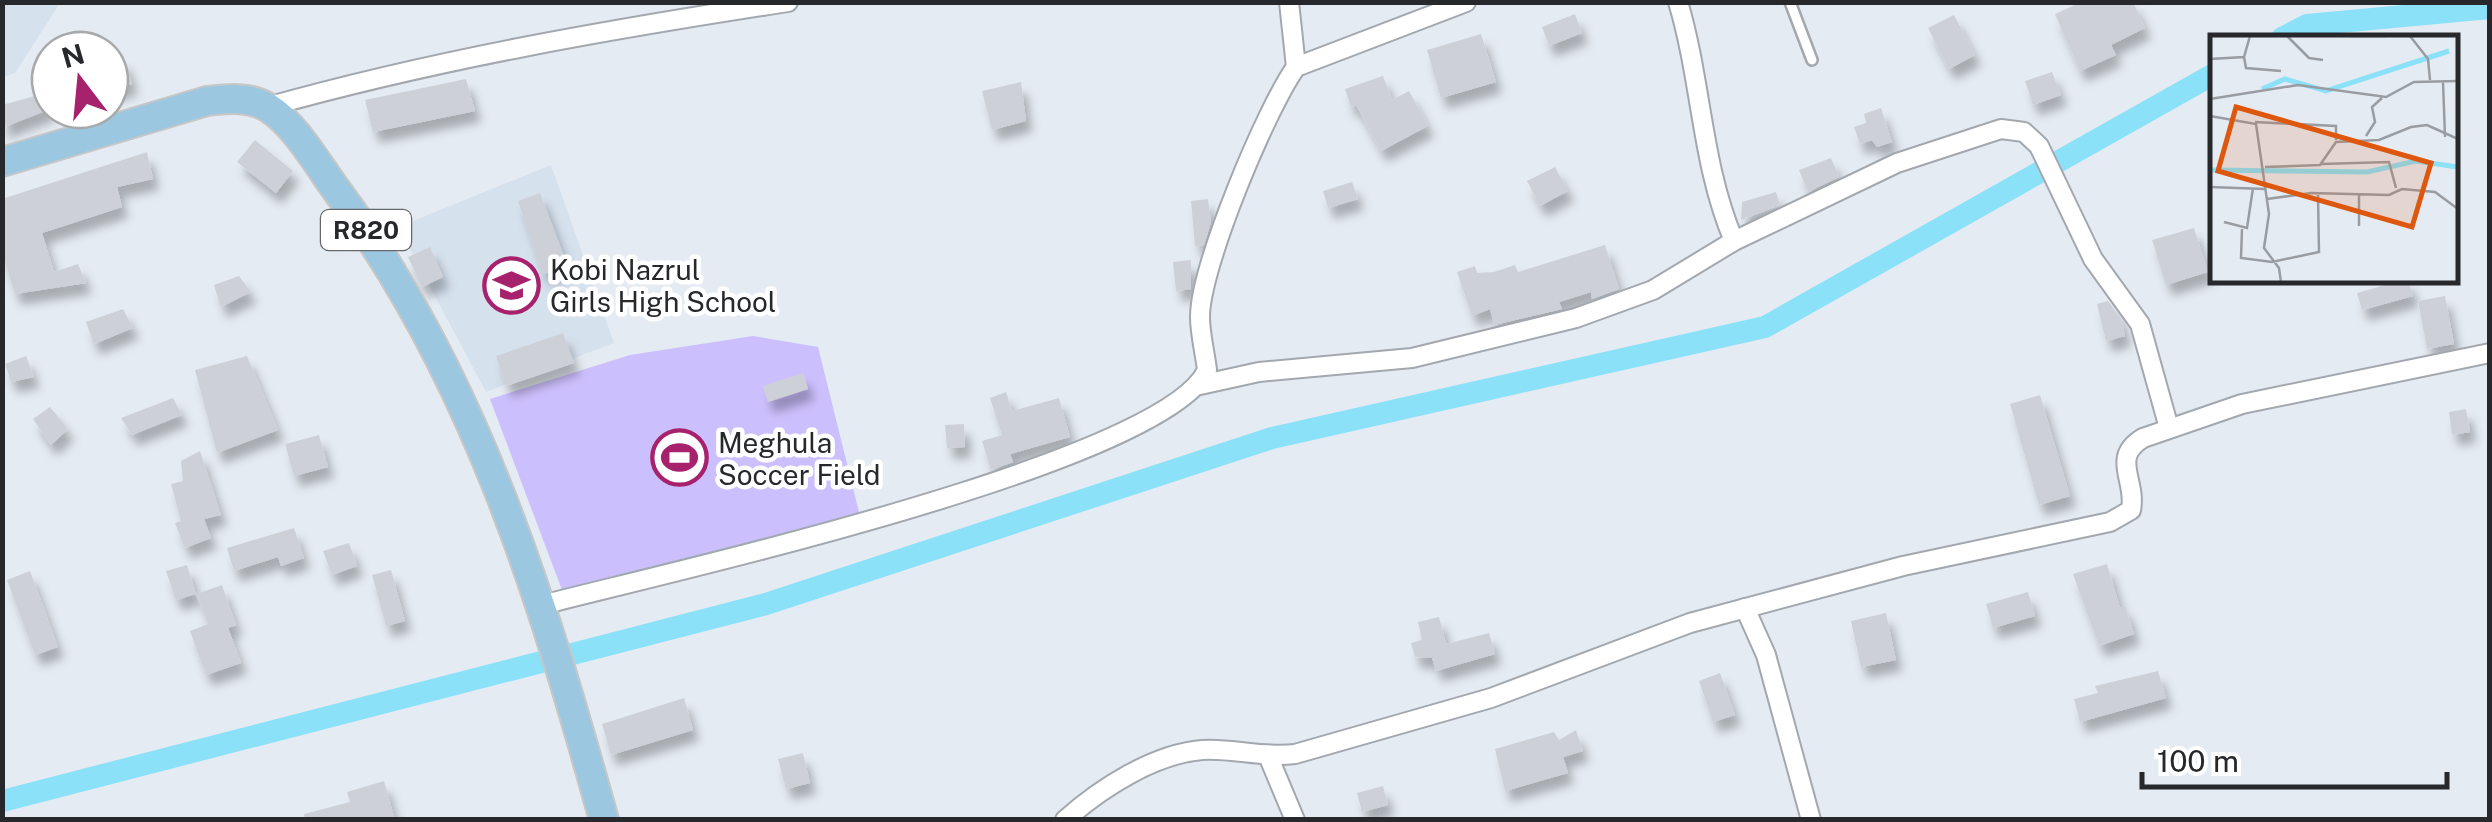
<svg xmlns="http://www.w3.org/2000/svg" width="2492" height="822" font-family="'Public Sans',sans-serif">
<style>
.built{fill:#d6e1ee}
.green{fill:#ccbffd}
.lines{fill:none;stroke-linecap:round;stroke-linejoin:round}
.canal{stroke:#8be1f8;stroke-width:22}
.building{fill:#ced0d8;filter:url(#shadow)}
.lane-casing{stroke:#a3a8af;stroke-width:14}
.street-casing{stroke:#a3a8af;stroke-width:22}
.primary-casing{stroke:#c7c7c8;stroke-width:32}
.lane{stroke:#fff;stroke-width:9}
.street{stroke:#fff;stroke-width:18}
.primary{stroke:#9cc7e0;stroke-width:28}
.labels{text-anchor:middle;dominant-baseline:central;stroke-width:9;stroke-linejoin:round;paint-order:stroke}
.shield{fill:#fff;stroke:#67686b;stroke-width:2.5}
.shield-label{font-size:25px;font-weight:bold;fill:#26282b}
.poi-label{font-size:28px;fill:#26282b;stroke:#fff;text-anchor:start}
.inset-river{fill:none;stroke:#8be1f8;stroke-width:5}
.inset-road{fill:none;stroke:#999da2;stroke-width:2.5}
.view{fill:#de570e;fill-opacity:0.15;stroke:#de570e;stroke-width:5}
.inset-edge{fill:none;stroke:#26282b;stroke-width:5}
</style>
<defs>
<filter id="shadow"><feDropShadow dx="6" dy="11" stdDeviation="5" flood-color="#0004"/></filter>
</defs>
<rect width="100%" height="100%" fill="#e5ebf2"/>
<g class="built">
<path d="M3 2 60 3 15 73 3 77Z"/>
<path d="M551 165 614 343 486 392 398 227Z"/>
</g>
<path class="green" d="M753 336 818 347 860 516 562 590 490 399 630 355Z"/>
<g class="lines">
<g class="canal">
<path d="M2282 38 2307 25 2490 8"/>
<path d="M2 801 766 604 1272 438 1765 327 2212 75"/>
</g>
</g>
<g class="building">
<path d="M2082 2H2133L2145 28 2111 45 2116 55 2080 71 2055 14Z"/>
<path d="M1575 14 1582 33 1549 46 1542 27Z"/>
<path d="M1954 15 1975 55 1949 69 1928 28Z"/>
<path d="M1481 34 1496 82 1441 98 1427 50Z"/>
<path d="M124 58 132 84 110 91V62Z"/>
<path d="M2052 72 2061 95 2033 105 2025 81Z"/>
<path d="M1383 76 1392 100 1409 91 1428 126 1381 151 1356 105 1351 107 1345 89Z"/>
<path d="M466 79 475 111 373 132 365 100Z"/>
<path d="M1021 82 1026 121 992 130 982 91Z"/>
<path d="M46 93 50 109 2 128V105Z"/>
<path d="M1881 108 1892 142 1877 147 1872 140 1860 144 1854 127 1866 123 1864 114Z"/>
<path d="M255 140 293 171 276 193 237 162Z"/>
<path d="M147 152 153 179 117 187 122 207 42 233 54 272 78 264 86 283 15 294 2 252V199Z"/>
<path d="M1831 158 1839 177 1808 192 1799 170Z"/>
<path d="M1555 167 1568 191 1540 206 1527 181Z"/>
<path d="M1352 182 1358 199 1328 208 1323 191Z"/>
<path d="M1776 192 1780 205 1741 220 1742 202Z"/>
<path d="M540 193 568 267 543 274 518 201Z"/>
<path d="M1208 199 1211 222 1204 245 1195 246 1191 201Z"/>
<path d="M2194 228 2208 272 2166 285 2152 240Z"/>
<path d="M1605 245 1619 289 1592 299 1591 292 1559 302 1562 309 1494 325 1490 309 1472 316 1457 272 1475 266 1477 273 1494 272 1515 265 1518 272Z"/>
<path d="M430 247 443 277 422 287 408 257Z"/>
<path d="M1191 260V289L1176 291 1173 262Z"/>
<path d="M239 276 251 292 221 307 214 285Z"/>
<path d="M2384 280H2408L2413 296 2362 310 2357 293 2385 285Z"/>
<path d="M2445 296 2454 344 2427 349 2418 301Z"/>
<path d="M2108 301 2121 319 2125 336 2106 341 2097 304Z"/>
<path d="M123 309 133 328 94 344 86 322Z"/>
<path d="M563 333 574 363 506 386 496 356Z"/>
<path d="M26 356 34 377 11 382 5 364Z"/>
<path d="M247 356 278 430 217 453 195 370Z"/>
<path d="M803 373 808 389 768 402 763 386Z"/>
<path d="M1006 392 1012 411 1059 398 1070 437 1010 454 1013 462 991 470 982 441 1002 435 990 398Z"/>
<path d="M2040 395 2070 496 2039 505 2010 404Z"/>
<path d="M173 398 182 415 132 435 121 418Z"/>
<path d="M50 407 68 429 51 445 33 419Z"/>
<path d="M2466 409 2470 432 2452 435 2449 412Z"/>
<path d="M964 424 965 447 947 448 945 425Z"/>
<path d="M319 435 328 467 294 476 285 444Z"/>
<path d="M200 451 221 515 204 519 211 538 185 548 175 523 181 521 171 484 183 481 181 461Z"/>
<path d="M294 528 304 558 281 566 278 557 234 571 227 548Z"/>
<path d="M349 543 357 566 332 575 323 551Z"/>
<path d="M2107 564 2120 608 2125 606 2134 634 2099 646 2073 574Z"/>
<path d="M187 565 196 594 176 600 166 571Z"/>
<path d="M391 570 405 621 386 626 372 575Z"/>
<path d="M30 571 58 647 35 655 7 580Z"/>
<path d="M222 585 236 625 228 628 241 663 206 675 190 631 208 624 196 594Z"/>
<path d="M2028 592 2035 616 1993 628 1986 604Z"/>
<path d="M1886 613 1896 660 1861 667 1851 621Z"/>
<path d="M1439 617 1446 644 1489 633 1495 654 1436 671 1432 658 1415 657 1411 643 1422 640 1418 622Z"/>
<path d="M2158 671 2166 698 2080 722 2074 699 2098 693 2095 686Z"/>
<path d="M1720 673 1735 715 1713 722 1699 681Z"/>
<path d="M684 698 693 730 611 755 602 724Z"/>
<path d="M1576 730 1583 751 1563 757 1568 773 1505 791 1495 749 1554 732 1559 740Z"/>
<path d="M803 753 810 783 786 789 778 759Z"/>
<path d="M384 781 395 820H305L304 814 350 802 347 792Z"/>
<path d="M1383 786 1388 805 1362 812 1357 793Z"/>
</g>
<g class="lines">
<defs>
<path id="lane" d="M1790 2 1812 60"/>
<g id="street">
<path d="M1289 2 1296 67"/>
<path d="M1678 2C1702 82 1701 164 1734 241"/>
<path d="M267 107C438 59 612 29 788 2"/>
<path d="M1200 385 1259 372 1412 358 1576 318 1653 290 1734 241 1897 163 2001 129 2024 132 2039 146 2093 259 2140 324 2169 428"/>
<path d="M542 605C656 575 1165 463 1207 370 1205 353 1200 334 1200 317 1200 267 1266 109 1296 67L1466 2"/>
<path d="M1745 608 1766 655 1811 820"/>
<path d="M1269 758 1295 820"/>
<path d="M1065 820C1101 788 1154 754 1202 750 1234 748 1263 758 1295 754L1491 698 1690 623 1903 566 2110 522 2131 510C2137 480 2110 458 2143 438L2242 404 2490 353"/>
</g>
<path id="primary" d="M2 162 207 101C227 99 248 96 267 107 295 124 316 162 335 188 475 376 542 596 604 820"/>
</defs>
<use href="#lane" class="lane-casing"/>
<use href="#street" class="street-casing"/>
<use href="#primary" class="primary-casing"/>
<use href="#lane" class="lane"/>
<use href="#street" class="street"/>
<use href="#primary" class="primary"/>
</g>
<defs>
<symbol id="school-ring" viewBox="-11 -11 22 22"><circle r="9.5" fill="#fff" stroke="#a7226c" stroke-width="1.5"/><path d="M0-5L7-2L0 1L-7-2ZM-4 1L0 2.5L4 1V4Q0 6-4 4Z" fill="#a7226c"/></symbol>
<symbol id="stadium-ring" viewBox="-11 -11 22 22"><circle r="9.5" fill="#fff" stroke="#a7226c" stroke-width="1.5"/><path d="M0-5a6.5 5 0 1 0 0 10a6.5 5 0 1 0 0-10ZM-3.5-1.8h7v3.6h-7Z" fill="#a7226c"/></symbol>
</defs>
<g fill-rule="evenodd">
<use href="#school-ring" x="480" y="254" width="63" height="63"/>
<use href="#stadium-ring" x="648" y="426" width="63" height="63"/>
</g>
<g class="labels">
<rect class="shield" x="321" y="210" width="90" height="40" rx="8"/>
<g class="shield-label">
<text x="366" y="230">R820</text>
</g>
<g class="poi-label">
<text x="550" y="269">Kobi Nazrul<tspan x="550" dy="32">Girls High School</tspan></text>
<text x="718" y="442">Meghula<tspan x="718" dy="32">Soccer Field</tspan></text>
</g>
</g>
<g transform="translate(2210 35)">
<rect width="248" height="248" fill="#e5ebf2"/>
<path class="inset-river" d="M52 54 75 44 116 56 239 16M0 135 157 137 206 126 248 132"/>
<path class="inset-road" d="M77 1 99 23 113 25M139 1H176M200 1 218 24 220 45M34 22 36 33 71 36M0 24 34 22 40 1M233 47 235 102M0 64 88 50 176 62 204 47 248 46M0 81 46 89 59 179 54 213 69 233 71 247M45 87 126 91V105M156 101 165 87 162 72 172 63M111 129 179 127 186 153M55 132 110 130 126 107 169 105 201 92 217 90 248 104M0 152 55 154M149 159V191M57 164 101 158 179 160 192 154 225 157 248 174M14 187 37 193 43 153M32 194 31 223 62 227 109 217 108 160"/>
<path class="view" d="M26 72 221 128 202 192 8 136Z"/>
<rect width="248" height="248" class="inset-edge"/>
</g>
<rect width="2492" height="822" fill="none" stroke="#26282b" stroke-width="10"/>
<g transform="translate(80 80) rotate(344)"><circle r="48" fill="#ffffff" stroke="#a8a9aa" stroke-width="2.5"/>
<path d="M0-8L18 38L0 25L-18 38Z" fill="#a7226c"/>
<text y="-15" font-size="28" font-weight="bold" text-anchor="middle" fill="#26282b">N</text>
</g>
<path d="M2142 772v15h305v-15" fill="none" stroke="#26282b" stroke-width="5"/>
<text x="2157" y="772" font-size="30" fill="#26282b" stroke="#ffffff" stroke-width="8" paint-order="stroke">100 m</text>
</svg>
